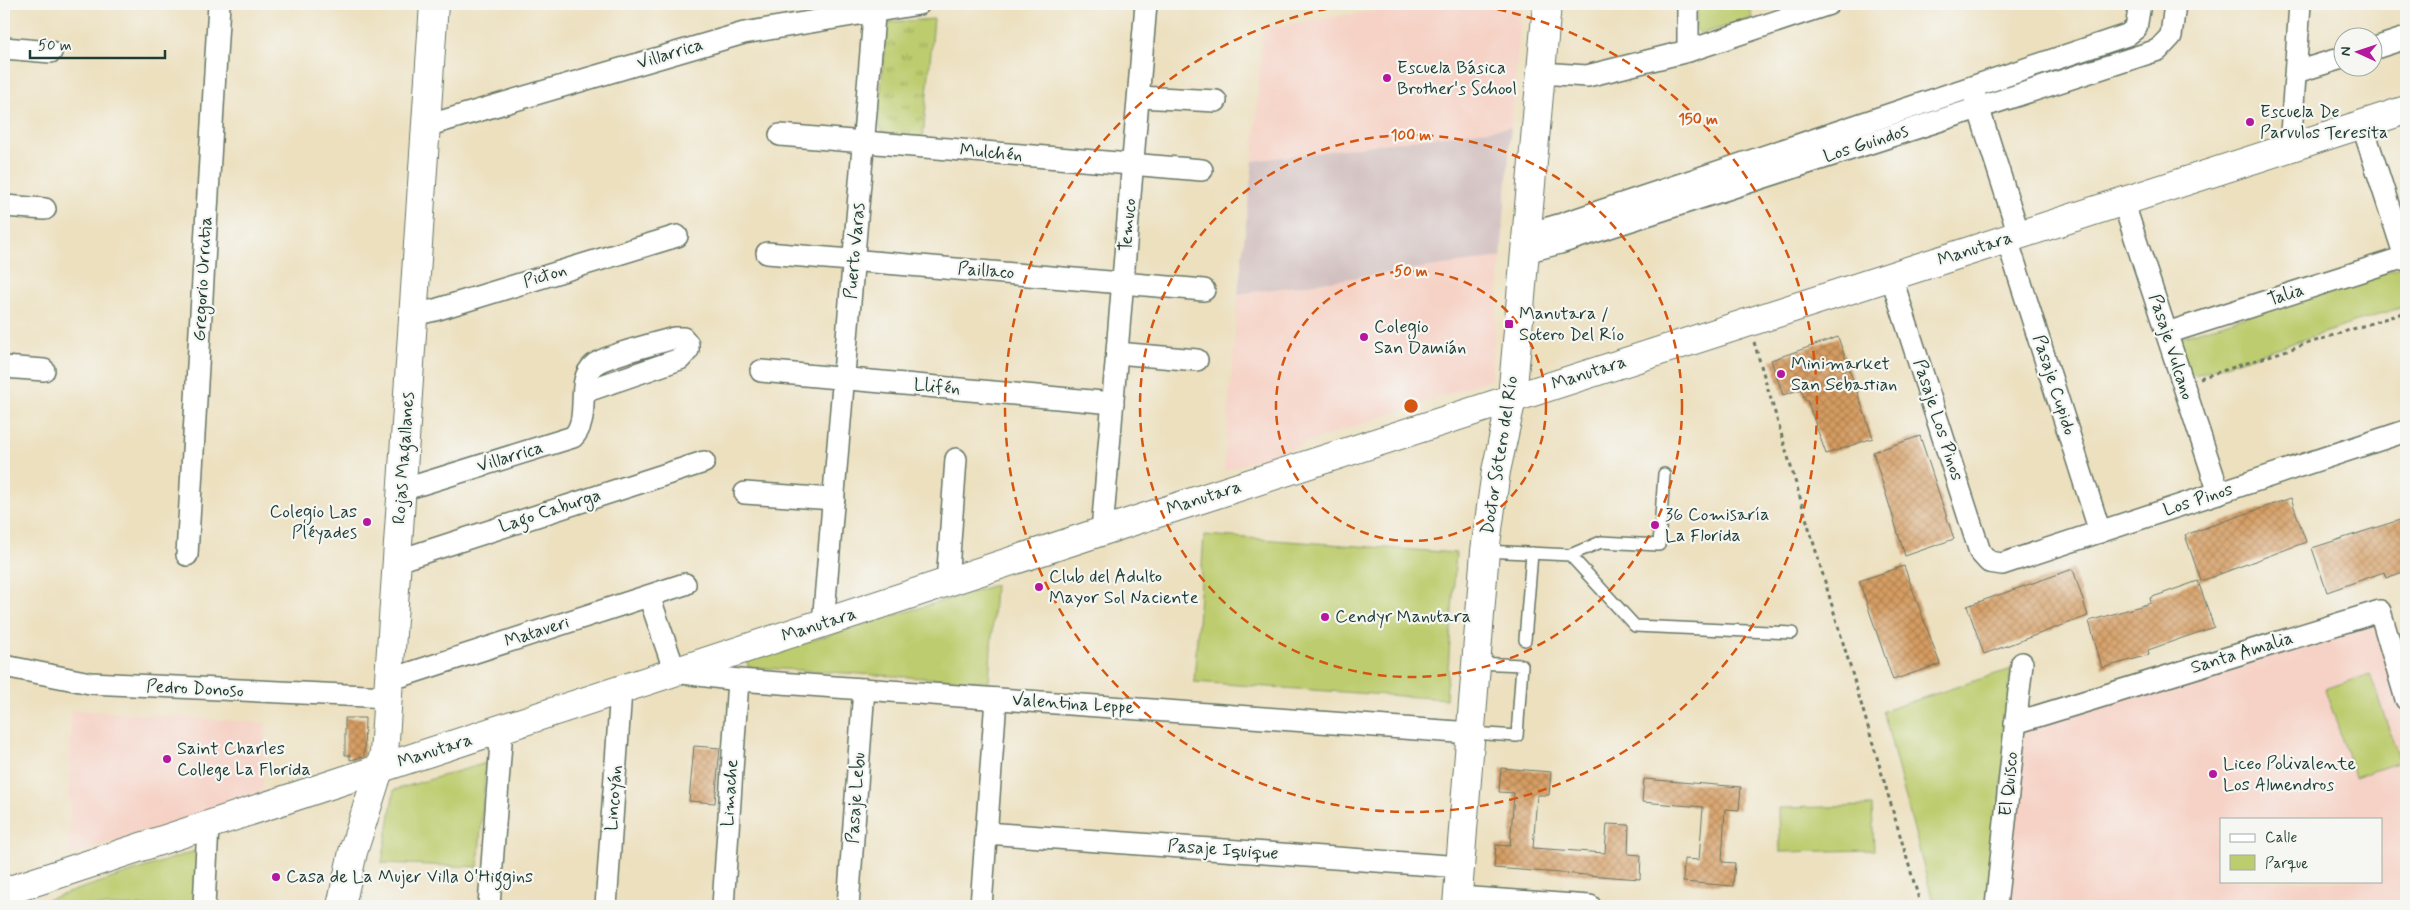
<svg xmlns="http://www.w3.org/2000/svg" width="2410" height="910" font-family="Mynerve,sans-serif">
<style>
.built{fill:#f6d1c5;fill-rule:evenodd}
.industrial{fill:#d1bfbf}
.grass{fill:url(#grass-tufts);stroke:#6e8451}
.park{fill:#bdcc6e;stroke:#6e8451}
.building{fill:url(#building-cross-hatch)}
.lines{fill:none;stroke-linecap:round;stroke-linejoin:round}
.lane-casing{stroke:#677665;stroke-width:14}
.street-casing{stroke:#677665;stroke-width:24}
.secondary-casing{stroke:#677665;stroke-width:30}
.path{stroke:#677665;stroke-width:3;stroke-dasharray:4 4;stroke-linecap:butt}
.lane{stroke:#fff;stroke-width:11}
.street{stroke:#fff;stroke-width:21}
.secondary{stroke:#fff;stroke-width:28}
.ring{fill:none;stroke:#d45610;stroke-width:2.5;stroke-dasharray:9 6}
.poi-dot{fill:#b5179e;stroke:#f6f6f2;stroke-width:2}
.labels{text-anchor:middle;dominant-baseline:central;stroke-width:4.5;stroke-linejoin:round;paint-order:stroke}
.street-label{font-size:18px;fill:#1f3d34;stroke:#f6f6f2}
.poi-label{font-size:18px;fill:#1f3d34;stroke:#f6f6f2;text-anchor:start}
.centre{fill:#d45610;stroke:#f6f6f2;stroke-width:2.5}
.ring-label{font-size:15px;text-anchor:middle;font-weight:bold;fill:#d45610;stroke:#f6f6f2;stroke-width:4.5;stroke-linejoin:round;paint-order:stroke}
</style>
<defs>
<pattern id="grass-tufts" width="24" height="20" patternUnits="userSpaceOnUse" patternTransform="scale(1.25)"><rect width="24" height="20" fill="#bdcc6e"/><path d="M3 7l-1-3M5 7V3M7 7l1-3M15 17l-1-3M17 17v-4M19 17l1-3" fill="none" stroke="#99a75b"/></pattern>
<pattern id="building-cross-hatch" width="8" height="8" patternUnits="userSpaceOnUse" patternTransform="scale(1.25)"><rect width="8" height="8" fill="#d69c61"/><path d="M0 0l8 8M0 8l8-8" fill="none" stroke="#ad8051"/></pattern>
</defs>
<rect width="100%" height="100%" fill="#f6f6f2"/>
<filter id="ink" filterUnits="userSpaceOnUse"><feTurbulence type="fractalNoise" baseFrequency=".02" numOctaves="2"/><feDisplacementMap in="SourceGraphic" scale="10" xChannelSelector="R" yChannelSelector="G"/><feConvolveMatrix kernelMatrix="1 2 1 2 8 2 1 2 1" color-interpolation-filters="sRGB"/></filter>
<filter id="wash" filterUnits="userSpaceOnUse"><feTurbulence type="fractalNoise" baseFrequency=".0096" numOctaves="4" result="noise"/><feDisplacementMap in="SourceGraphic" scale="20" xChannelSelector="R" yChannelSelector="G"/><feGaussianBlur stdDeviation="1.12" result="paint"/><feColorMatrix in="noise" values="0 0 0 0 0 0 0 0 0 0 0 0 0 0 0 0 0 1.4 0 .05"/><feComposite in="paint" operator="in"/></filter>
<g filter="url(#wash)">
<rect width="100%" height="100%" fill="#ece0bf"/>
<g class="built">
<path d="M1419 4H1522L1511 127 1253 161 1263 28Z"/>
<path d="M1501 257 1491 379 1224 471 1238 294Z"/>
<path d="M2373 623 2406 727V906H2007L2025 729ZM2221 819H2381V881H2221Z"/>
<path d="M71 710 266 723 262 796 69 855Z"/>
</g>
<path class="industrial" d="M1511 127 1501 257 1238 294 1253 161Z"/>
<path class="grass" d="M934 19 923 137 883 133 878 123 886 27 891 22Z"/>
<g class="park">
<path d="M1698 4H1748L1753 18 1701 34 1695 28Z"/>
<path d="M2401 267 2406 284V306L2195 375 2190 373 2177 338Z"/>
<path d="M1204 535 1456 553 1446 699 1194 682Z"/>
<path d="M995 585 989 682 748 667 747 660Z"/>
<path d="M2011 669 1992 906H1934L1883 711Z"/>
<path d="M2370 674 2400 762 2355 777 2325 689Z"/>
<path d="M486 763 478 867 382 863 394 790Z"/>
<path d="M1872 806 1874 850 1780 852 1779 808Z"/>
<path d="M198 850 196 906H28Z"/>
</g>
<g id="blocks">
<g class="building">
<path d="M1838 337 1873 438 1826 454 1807 400H1805L1801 389 1783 395 1771 360Z"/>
<path d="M1920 436 1954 539 1905 556 1873 452Z"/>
<path d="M2291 498 2306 542 2201 581 2185 535Z"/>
<path d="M2406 518V571L2386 578 2384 572 2327 592 2312 548Z"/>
<path d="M1904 566 1940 664 1893 680 1859 581Z"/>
<path d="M2073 569 2088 616 1984 654 1967 606Z"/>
<path d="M2198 581 2214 627 2148 650 2149 655 2102 668 2089 621 2151 603 2150 598Z"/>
<path d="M345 718H365L364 757 350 760V755H345Z"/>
<path d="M694 746 720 748 715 803 689 801Z"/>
<path d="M1501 768 1551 772 1549 795H1537L1533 848 1605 853 1607 824 1629 825 1628 854 1641 855 1640 879 1494 868 1496 845 1510 846 1514 793 1499 792Z"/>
<path d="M1644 779 1741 787 1739 810 1725 809 1722 862 1735 863 1733 886 1683 882 1684 859 1699 860 1703 807 1642 802Z"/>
</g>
</g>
</g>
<g filter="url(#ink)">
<use href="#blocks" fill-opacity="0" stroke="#677665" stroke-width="1"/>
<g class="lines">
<defs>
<g id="lane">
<path d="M1485 551 1570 555 1635 626 1792 633"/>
<path d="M1570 555 1601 542 1659 545 1664 474"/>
<path d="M1525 640 1532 553"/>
<path d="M1471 733 1517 736 1522 665 1476 663"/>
</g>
<g id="street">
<path d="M1688 4V51"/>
<path d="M4 48 51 52"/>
<path d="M2372 49 2406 38"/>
<path d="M2296 72 2342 58"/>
<path d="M1540 73 1587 76 1688 51 1829 4"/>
<path d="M1974 94 2019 235"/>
<path d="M1139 97 1216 101"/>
<path d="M2362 124 2406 260"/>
<path d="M426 126 744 33 919 4"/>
<path d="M780 135 1202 170"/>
<path d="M2290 148 2300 4"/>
<path d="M2123 201 2219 493"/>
<path d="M4 206 45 209"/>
<path d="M1527 234 1562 224 2127 35 2136 28 2140 4"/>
<path d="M2007 239 2100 532"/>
<path d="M1525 252 1560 243 2158 50 2171 36 2175 4"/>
<path d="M767 253 1204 290"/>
<path d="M1891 276 1980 552 1989 562 2002 564 2406 431"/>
<path d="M413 315 435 310 677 236"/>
<path d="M2167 333 2405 257"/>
<path d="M1117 353 1197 360"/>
<path d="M4 367 44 370"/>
<path d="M761 371 1113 403"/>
<path d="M402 490 573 437C592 418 574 382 594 365 604 356 658 343 674 338H683L688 344V350L680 359 584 392"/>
<path d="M745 493 834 499"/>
<path d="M1102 531 1146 4"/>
<path d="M187 555 219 4"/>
<path d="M397 561 704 462"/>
<path d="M947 583 956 459"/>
<path d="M649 596 675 672 738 680 1471 733"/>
<path d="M823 624 875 4"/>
<path d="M4 666 90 683 388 697"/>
<path d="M389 680 685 584"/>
<path d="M2015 723 2380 611 2406 699"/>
<path d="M986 833 1461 867"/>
<path d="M1458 897 1590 906"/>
<path d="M204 906 208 826"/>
<path d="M489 906 502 729"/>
<path d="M606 906 621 690"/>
<path d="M723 906 738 680"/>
<path d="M848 906 864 689"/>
<path d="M981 906 996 699"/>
<path d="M1996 906 2022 663"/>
</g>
<g id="secondary">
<path d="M4 892 1155 514 2406 110"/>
<path d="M341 906 353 852 384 754 434 4"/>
<path d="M1457 906 1485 551 1496 471 1512 398 1547 4"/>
</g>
</defs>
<use href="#lane" class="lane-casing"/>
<use href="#street" class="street-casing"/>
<use href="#secondary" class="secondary-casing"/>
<g class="path">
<path d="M1754 342 1921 906"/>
<path d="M2200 378 2406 312"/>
</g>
<use href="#lane" class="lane"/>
<use href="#street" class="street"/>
<use href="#secondary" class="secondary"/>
</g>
</g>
<g class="ring">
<circle cx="1411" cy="406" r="135"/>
<circle cx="1411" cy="406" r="271"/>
<path d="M1468 4A406 406 0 1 1 1354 4"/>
</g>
<g class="poi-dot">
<circle cx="1387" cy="78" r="5"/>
<circle cx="2250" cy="122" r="5"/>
<rect x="1504" y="319" width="10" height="10" rx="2.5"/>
<circle cx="1364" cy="337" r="5"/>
<circle cx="1781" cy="374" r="5"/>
<circle cx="367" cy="522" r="5"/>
<circle cx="1655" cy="525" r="5"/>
<circle cx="1039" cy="587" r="5"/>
<circle cx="1325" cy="617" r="5"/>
<circle cx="167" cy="759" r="5"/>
<circle cx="2213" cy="774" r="5"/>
<circle cx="276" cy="877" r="5"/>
</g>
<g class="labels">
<g class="street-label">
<text transform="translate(670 54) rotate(-17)">Villarrica</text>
<text transform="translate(1866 144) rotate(-18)">Los Guindos</text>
<text transform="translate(991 153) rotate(5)">Mulchén</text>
<text transform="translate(1128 225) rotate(-85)">Temuco</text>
<text transform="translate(1975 249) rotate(-18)">Manutara</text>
<text transform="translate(855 251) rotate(-85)">Puerto Varas</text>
<text transform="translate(986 271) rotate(5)">Paillaco</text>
<text transform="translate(545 276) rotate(-17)">Picton</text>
<text transform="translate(203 279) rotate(-87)">Gregorio Urrutia</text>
<text transform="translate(2286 295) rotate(-18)">Talia</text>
<text transform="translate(2171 347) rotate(72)">Pasaje Vulcano</text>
<text transform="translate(1589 373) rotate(-18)">Manutara</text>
<text transform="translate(2054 385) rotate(72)">Pasaje Cupido</text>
<text transform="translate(937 387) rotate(5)">Llifén</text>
<text transform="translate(1938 420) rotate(72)">Pasaje Los Pinos</text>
<text transform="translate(1500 455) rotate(-81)">Doctor Sótero del Río</text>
<text transform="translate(510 457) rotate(-17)">Villarrica</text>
<text transform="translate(404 458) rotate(-86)">Rojas Magallanes</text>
<text transform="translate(1204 498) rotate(-18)">Manutara</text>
<text transform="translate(2198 500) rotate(-18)">Los Pinos</text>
<text transform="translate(550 511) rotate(-18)">Lago Caburga</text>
<text transform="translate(819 625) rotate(-18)">Manutara</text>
<text transform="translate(537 632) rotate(-18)">Mataveri</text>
<text transform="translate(2242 653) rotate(-17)">Santa Amalia</text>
<text transform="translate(195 689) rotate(3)">Pedro Donoso</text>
<text transform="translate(1073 704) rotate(4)">Valentina Leppe</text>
<text transform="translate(435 751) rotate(-18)">Manutara</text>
<text transform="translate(2009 784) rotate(-84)">El Quisco</text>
<text transform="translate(730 793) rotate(-86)">Limache</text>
<text transform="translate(614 798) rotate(-86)">Lincoyán</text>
<text transform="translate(856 798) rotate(-86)">Pasaje Lebu</text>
<text transform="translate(1223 850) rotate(4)">Pasaje Iquique</text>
</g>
<g class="poi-label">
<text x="1397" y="68">Escuela Básica<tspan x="1397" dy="21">Brother's School</tspan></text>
<text x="2260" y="112">Escuela De<tspan x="2260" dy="21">Parvulos Teresita</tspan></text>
<text x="1519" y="314">Manutara /<tspan x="1519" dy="21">Sotero Del Río</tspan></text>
<text x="1374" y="327">Colegio<tspan x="1374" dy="21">San Damián</tspan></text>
<text x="1791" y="364">Minimarket<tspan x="1791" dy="21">San Sebastian</tspan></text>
<text x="357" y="512" text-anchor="end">Colegio Las<tspan x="357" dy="21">Pléyades</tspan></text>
<text x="1665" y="515">36 Comisaría<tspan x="1665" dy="21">La Florida</tspan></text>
<text x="1049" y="577">Club del Adulto<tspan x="1049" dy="21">Mayor Sol Naciente</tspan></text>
<text x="1335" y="617">Cendyr Manutara</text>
<text x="177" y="749">Saint Charles<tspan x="177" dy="21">College La Florida</tspan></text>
<text x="2223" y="764">Liceo Polivalente<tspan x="2223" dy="21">Los Almendros</tspan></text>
<text x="286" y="877">Casa de La Mujer Villa O'Higgins</text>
</g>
</g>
<circle cx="1411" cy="406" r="8" class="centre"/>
<g class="ring-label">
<text x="1698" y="124">150 m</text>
<text x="1411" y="140">100 m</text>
<text x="1411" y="276">50 m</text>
</g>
<rect width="2410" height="910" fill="none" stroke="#f6f6f2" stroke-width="20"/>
<rect x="2220" y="818" width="162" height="65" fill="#f6f6f2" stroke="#a0aca6"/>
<rect x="2230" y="834" width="25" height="8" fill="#ffffff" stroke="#a0aca6"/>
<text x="2265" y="842" font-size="15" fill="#1f3d34">Calle</text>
<rect x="2230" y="855" width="25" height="15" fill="#bdcc6e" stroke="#a0aca6"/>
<text x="2265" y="868" font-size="15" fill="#1f3d34">Parque</text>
<g transform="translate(2358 52) rotate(273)"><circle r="24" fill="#f6f6f2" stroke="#a0aca6"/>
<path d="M0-4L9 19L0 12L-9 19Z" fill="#b5179e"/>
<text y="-8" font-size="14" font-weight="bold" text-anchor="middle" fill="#1f3d34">N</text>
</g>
<path d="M30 50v8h135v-8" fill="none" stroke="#1f3d34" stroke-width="2.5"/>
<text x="38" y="50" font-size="15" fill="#1f3d34" stroke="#f6f6f2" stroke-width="4" paint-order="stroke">50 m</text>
</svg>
